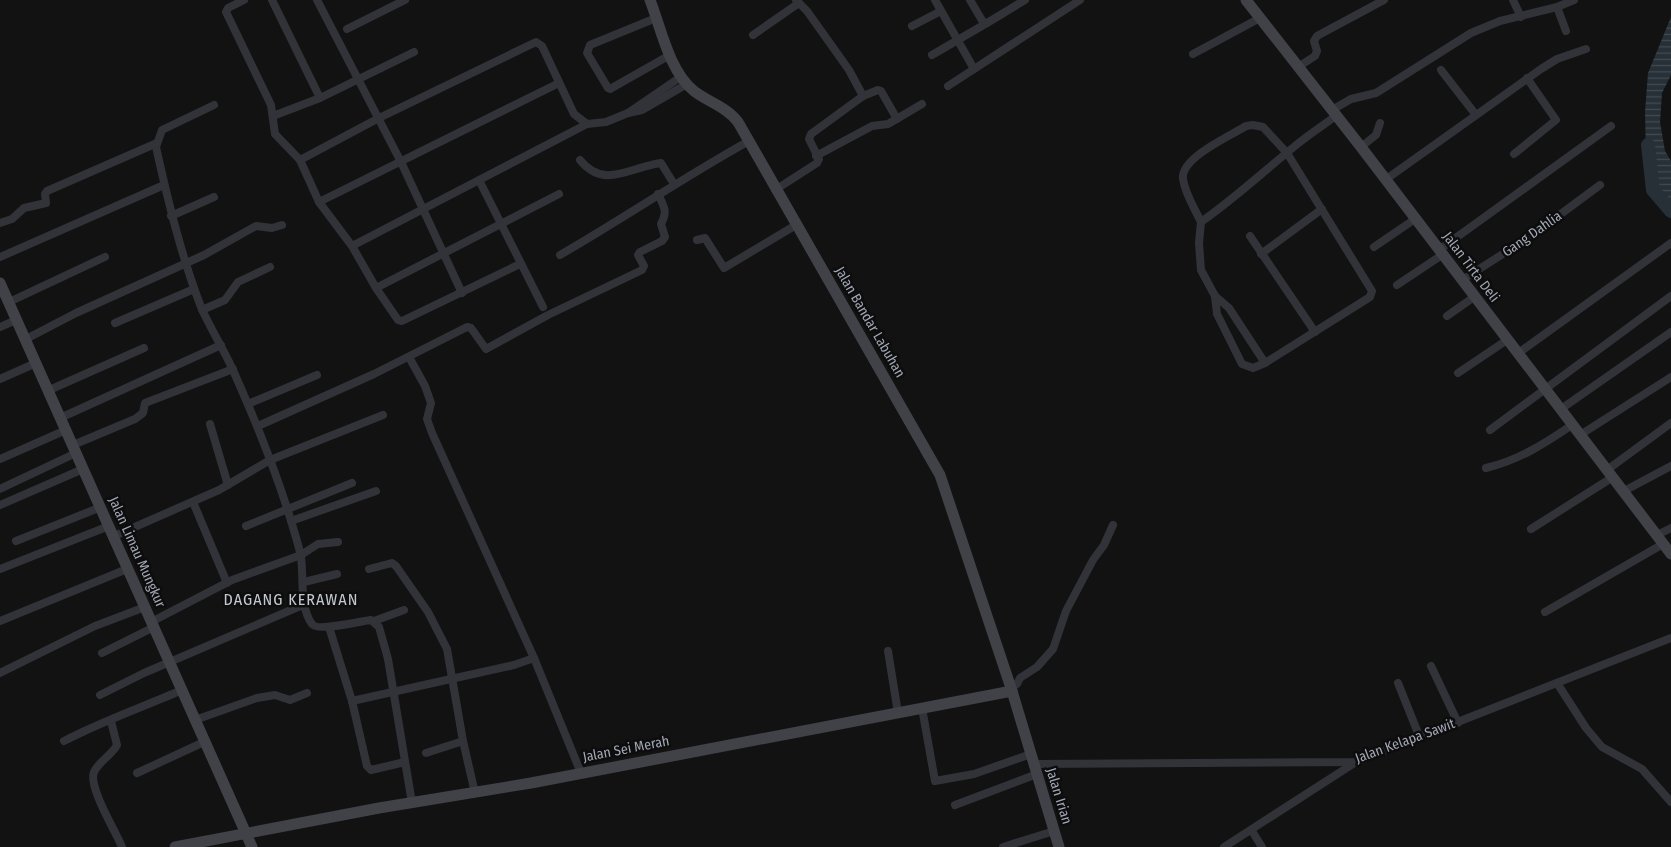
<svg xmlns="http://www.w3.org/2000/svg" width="1671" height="847" font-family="'Fira Sans Condensed',sans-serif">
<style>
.water{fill:url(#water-rules)}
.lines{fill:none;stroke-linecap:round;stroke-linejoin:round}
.river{stroke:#273037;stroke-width:14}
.street{stroke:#323338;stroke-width:8}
.secondary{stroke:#404248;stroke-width:11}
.labels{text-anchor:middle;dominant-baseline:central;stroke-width:5;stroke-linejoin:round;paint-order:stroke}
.street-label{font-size:14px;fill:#a2a8b5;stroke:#0d0d0e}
.quarter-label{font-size:16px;letter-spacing:1px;fill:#c3c7d0;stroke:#0d0d0e}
</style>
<defs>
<pattern id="water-rules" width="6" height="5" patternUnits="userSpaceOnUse" patternTransform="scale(1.25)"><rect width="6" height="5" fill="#273037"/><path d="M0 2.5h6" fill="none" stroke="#434b52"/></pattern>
</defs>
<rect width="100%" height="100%" fill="#121213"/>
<path class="water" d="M1671 17V75L1662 93 1660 122 1665 151 1671 161V205L1655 183 1646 153 1645 112 1648 73Z"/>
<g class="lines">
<path class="river" d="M1648 145 1653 190 1671 211"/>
<g class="street">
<path d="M244 0 228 8 226 12 271 105 275 134 300 160 319 202 352 246 376 288 398 320 402 321 520 264"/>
<path d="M272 0 320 98"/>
<path d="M317 0 401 162 462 293"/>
<path d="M935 0 974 69"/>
<path d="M970 0 983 22 987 23 1025 0"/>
<path d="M1513 0 1521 17"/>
<path d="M1557 7 1566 31"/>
<path d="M656 18 590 45 587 53 608 88 610 89 670 55"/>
<path d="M912 26 941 11"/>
<path d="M347 29 405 0"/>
<path d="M753 35 799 3"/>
<path d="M1193 54 1260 18"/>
<path d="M932 55 987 23"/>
<path d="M1298 67 1315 56 1317 51 1314 41 1317 36 1384 0"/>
<path d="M1441 70 1476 115"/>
<path d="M948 86 1080 0"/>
<path d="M863 96 878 90 881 91 897 119"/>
<path d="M214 105 162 130 156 147C168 201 181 255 201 307 210 328 223 348 232 368 255 419 276 471 292 524 295 535 299 546 301 557 304 577 299 607 312 624 317 632 361 621 371 620L379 627 388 659 412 803"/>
<path d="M1332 110 1351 99 1376 93 1471 33 1500 21 1557 7 1574 0"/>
<path d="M628 113 682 76"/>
<path d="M273 116 320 98 414 52"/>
<path d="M1361 147 1376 135 1380 123"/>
<path d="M1514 154 1556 120 1527 78"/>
<path d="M816 156 872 126 888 124 922 104"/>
<path d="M300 160 379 118 536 42 542 46 574 114 587 124 606 122 628 113 642 110 687 84"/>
<path d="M580 160C604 190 630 167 661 163L674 184"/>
<path d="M479 180 543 307"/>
<path d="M1385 180 1541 69 1557 59 1586 49"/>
<path d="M775 190 817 163 819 159 809 139 811 134 863 96 849 70 807 11 796 0"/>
<path d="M319 202 559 83"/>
<path d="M171 216 214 197"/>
<path d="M1201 222C1195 209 1185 194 1183 179 1180 158 1230 136 1246 126L1253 125 1263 127 1287 153 1372 291 1370 297 1265 363 1229 308 1215 296 1201 270 1199 243 1201 222C1234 199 1263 172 1295 146 1308 135 1322 126 1336 116"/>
<path d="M0 223 12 219 24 208 46 203 45 194 47 191 157 143"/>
<path d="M1250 236 1315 332"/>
<path d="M697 240 705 238 724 268 796 225"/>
<path d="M352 246 587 124"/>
<path d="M1374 247 1415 219"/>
<path d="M1439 250 1611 126"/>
<path d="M1261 254 1322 209"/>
<path d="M560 255C624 218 684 177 749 141"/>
<path d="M0 257 164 185"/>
<path d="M1462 280 1531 236 1600 185"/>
<path d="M1397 285 1442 255"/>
<path d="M376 288 559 194"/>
<path d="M1215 296 1217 314 1242 364 1253 368 1265 363"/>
<path d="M9 302 105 257"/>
<path d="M202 310 225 300 238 282 270 267"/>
<path d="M1447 316 1474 297"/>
<path d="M115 323 194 289"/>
<path d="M0 327 16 320"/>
<path d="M26 339 76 313 204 255 256 226 272 228 282 225"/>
<path d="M1517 354 1671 243"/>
<path d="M409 357 425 386 431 403 427 419 432 433 534 658 581 773"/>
<path d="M1458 373 1507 340"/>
<path d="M0 379 36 363"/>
<path d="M47 391 144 348"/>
<path d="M248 404 317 375"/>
<path d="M1561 409 1671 332"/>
<path d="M60 418 221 345"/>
<path d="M210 424 228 485"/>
<path d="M258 426 374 374 467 327 471 328 486 349 548 315 642 270 644 266 638 255 640 252 662 241 665 237 661 224C668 211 664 207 658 194"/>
<path d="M1490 430 1671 296"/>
<path d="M1580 435 1671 377"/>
<path d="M73 445 135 419 143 413 145 403 233 369"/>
<path d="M0 459 66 430"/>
<path d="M1486 468C1519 460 1544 444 1572 425"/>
<path d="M1607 470 1671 423"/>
<path d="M0 489 76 453"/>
<path d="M1624 491 1671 466"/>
<path d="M193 502 227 583"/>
<path d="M0 505 83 469"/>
<path d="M291 521 376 491"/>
<path d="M246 526 352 483"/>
<path d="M1531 529 1613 477"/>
<path d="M1657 535 1671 528"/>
<path d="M112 537 219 490 270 460 383 415"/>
<path d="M16 541 101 507"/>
<path d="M0 569 109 526"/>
<path d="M369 569 392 563 396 566 428 612 447 649 463 741 475 793"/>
<path d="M304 582 337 574"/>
<path d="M1545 612 1663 544"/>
<path d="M0 621 127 569"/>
<path d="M374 621 404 610"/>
<path d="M151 622 232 580 301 555 318 544 338 542"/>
<path d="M329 627 352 701 367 766 371 770 405 762"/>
<path d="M888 651 898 713"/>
<path d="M102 653 154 627"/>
<path d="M1431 666 1458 723"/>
<path d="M0 673 95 626 145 607"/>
<path d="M1398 683 1420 738"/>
<path d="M1557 683 1586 728 1602 747 1642 769 1671 802"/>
<path d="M1011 688 1017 684 1020 678 1037 667 1053 649 1066 611 1093 560 1104 545 1113 525"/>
<path d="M100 695 144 673 305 604"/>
<path d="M352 701 514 665 534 658"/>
<path d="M922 708 935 781 974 774 1031 754"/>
<path d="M195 720 257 698 275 695 290 700 307 693"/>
<path d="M111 721 117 745C112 755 99 761 94 772 88 787 115 830 122 847"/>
<path d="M64 741C102 721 143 707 182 690"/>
<path d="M426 753 463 741"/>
<path d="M1034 764 1356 762 1671 638"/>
<path d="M137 773 204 742"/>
<path d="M955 805 1037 774"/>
<path d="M1252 831 1262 847"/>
<path d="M1003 847 1054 831"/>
<path d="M1224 847 1356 762"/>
</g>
<g class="secondary">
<path d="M650 0C661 28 669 71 694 91 708 102 727 107 738 122L940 475 1012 691 1059 847"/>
<path d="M1246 0 1361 147 1671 554"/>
<path d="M0 283 252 847"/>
<path d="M175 847 379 808 531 783 1012 691"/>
</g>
</g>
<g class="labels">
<g class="street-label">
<text transform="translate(1532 234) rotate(-35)">Gang Dahlia</text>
<text transform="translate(1471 267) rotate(53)">Jalan Tirta Deli</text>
<text transform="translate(870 322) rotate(60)">Jalan Bandar Labuhan</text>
<text transform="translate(137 552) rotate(66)">Jalan Limau Mungkur</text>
<text transform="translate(1405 741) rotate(-20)">Jalan Kelapa Sawit</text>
<text transform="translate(626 749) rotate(-11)">Jalan Sei Merah</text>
<text transform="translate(1059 796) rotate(73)">Jalan Irian</text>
</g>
<g class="quarter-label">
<text x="291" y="599">DAGANG KERAWAN</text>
</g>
</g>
</svg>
